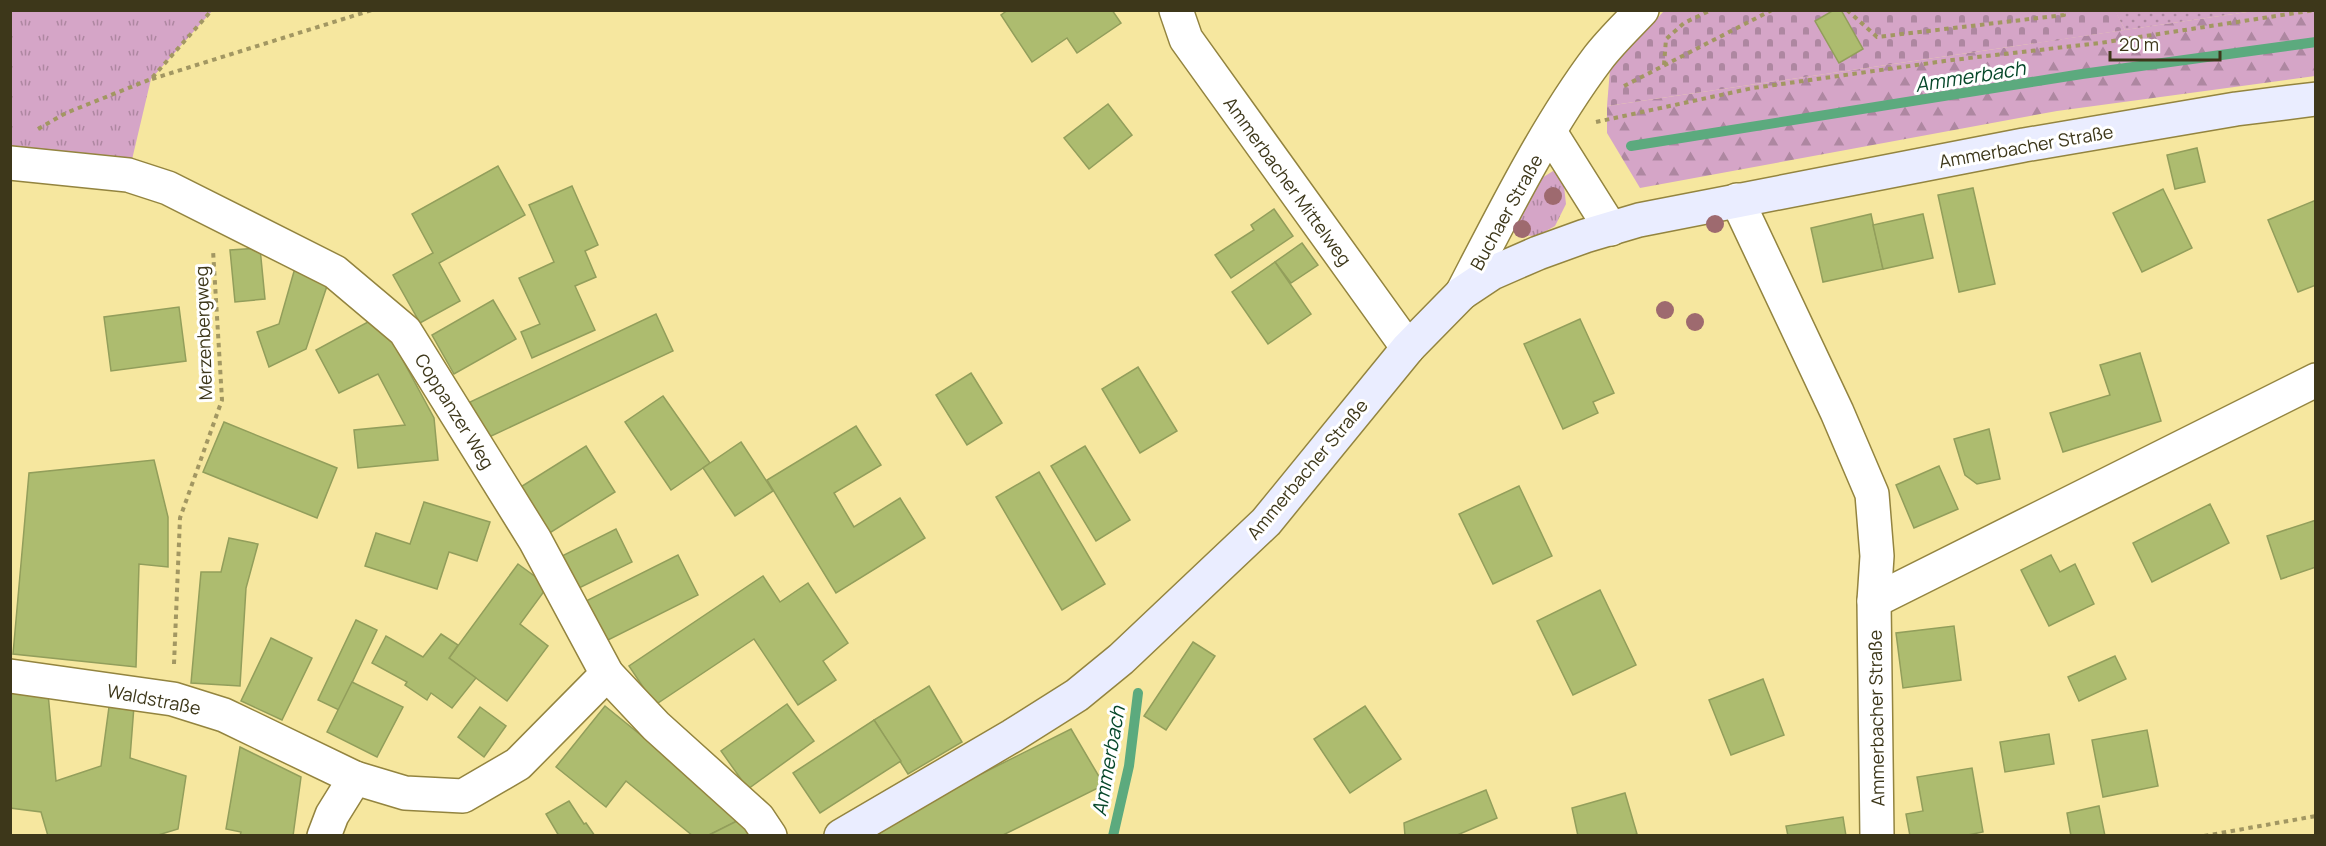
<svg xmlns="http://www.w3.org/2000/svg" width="2326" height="846" font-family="Manrope,sans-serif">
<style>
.grass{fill:url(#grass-tufts)}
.forest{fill:url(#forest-firs)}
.cemetery{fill:url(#cemetery-stones)}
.park{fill:url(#park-dots)}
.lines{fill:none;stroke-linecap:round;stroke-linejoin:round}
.stream{stroke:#5caa7e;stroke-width:10}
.building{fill:#adbc6f;stroke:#929e5b;stroke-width:1.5}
.street-casing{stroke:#93843f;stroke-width:36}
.secondary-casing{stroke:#93843f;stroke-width:36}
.path{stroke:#a29762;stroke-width:4;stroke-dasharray:4.5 4.5;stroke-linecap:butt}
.street{stroke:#fff;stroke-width:33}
.secondary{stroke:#eaedff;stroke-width:33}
.tree{fill:#9e6a6f}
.labels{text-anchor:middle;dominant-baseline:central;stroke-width:6;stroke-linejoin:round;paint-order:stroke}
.street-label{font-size:18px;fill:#3d371a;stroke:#fff}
.water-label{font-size:20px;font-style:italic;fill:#07482b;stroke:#fff}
</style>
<defs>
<pattern id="grass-tufts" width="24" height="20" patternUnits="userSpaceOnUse" patternTransform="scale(1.5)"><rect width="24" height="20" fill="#d5a5c7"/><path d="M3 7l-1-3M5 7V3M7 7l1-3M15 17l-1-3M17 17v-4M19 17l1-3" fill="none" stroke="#ae87a1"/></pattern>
<pattern id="forest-firs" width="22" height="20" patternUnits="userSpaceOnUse" patternTransform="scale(1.5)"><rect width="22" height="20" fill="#d5a5c7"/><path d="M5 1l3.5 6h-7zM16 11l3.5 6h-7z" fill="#ae87a1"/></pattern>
<pattern id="cemetery-stones" width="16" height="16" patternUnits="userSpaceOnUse" patternTransform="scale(1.5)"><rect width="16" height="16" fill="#d5a5c7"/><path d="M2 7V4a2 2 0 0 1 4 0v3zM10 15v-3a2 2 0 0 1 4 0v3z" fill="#ae87a1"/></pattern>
<pattern id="park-dots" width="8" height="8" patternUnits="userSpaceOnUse" patternTransform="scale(1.5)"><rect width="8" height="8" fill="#d5a5c7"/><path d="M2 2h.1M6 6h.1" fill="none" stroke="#ae87a1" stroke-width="1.8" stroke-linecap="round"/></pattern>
</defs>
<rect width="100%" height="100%" fill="#f6e79f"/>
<g class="grass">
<path d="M11 11H212L151 79 130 168 11 154Z"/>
<path d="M1553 171 1563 177 1566 204 1555 226 1537 236 1516 235 1511 222 1523 190Z"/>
</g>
<path class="forest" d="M2254 11H2315V76L2057 111 1640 188 1607 133V106Z"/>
<path class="cemetery" d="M2115 10 2125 30 1607 106 1610 69 1664 11Z"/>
<path class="park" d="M2115 11H2254L2125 30Z"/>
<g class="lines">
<g class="stream">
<path d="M1631 146 2082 74 2316 42"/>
<path d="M1113 836 1129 766 1138 693"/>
</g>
</g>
<g class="building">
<path d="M1008 10H1112L1121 23 1077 53 1067 38 1032 62 1001 15Z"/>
<path d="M1834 10H1841L1863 49 1839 63 1815 21Z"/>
<path d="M1108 104 1132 135 1089 169 1064 138Z"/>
<path d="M2197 148 2205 182 2175 189 2167 155Z"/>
<path d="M498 166 525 215 439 263 460 301 420 323 393 275 433 253 412 214Z"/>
<path d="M572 186 598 245 585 251 596 277 575 286 595 330 532 358 521 332 540 324 519 278 554 262 529 205Z"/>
<path d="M1973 188 1995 284 1959 292 1938 195Z"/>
<path d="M2163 189 2192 248 2142 272 2113 213Z"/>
<path d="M2316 200V285L2298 292 2268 220Z"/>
<path d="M1274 209 1293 236 1231 278 1215 255 1254 230 1251 225Z"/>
<path d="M1871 214 1883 269 1823 282 1811 228Z"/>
<path d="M1923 214 1933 258 1883 269 1873 225Z"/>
<path d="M1302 243 1318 265 1291 283 1275 262Z"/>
<path d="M260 248 265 299 235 302 230 250Z"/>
<path d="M1275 262 1311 314 1268 344 1232 292Z"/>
<path d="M295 268 330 277 306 349 269 367 257 332 279 324Z"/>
<path d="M493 300 516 339 454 374 432 335Z"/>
<path d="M179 307 186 361 111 371 104 317Z"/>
<path d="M656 314 673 351 487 438 470 402Z"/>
<path d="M379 316 434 418 438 460 358 468 354 430 405 425 378 374 339 393 316 350Z"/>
<path d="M1580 319 1614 393 1593 402 1598 413 1563 429 1524 344Z"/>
<path d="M2140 353 2161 421 2063 452 2050 413 2110 395 2100 365Z"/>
<path d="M1138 367 1177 431 1140 453 1102 389Z"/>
<path d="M971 373 1002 423 967 445 936 395Z"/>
<path d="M663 396 710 463 671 490 625 422Z"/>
<path d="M224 422 337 468 317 518 203 472Z"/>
<path d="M856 426 881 465 834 493 854 527 900 498 925 538 836 593 767 480Z"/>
<path d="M1989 429 2000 479 1977 484 1965 475 1954 439Z"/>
<path d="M741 442 773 491 735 516 703 468Z"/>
<path d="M586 446 615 492 548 534 519 488Z"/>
<path d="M1085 446 1130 520 1096 541 1051 466Z"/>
<path d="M154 460 168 517V567L139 564 136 667 13 654 29 473Z"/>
<path d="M1939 466 1958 509 1914 528 1896 485Z"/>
<path d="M1039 472 1105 584 1062 610 996 497Z"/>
<path d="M1519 486 1552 556 1493 584 1459 514Z"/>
<path d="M424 502 490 522 477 561 449 552 437 589 365 566 376 533 410 544Z"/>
<path d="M2210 504 2229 543 2152 582 2133 543Z"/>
<path d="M2316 520V567L2281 579 2267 536Z"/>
<path d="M616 529 632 562 577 589 560 557Z"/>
<path d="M229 538 258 544 246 588 240 686 191 683 201 572H221Z"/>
<path d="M678 555 698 595 606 641 586 601Z"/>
<path d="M2051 555 2060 572 2075 564 2094 604 2049 626 2021 570Z"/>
<path d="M518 564 548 586 520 624 548 646 507 701 449 658Z"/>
<path d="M763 576 780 602 808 583 848 643 823 661 836 680 798 705 754 639 655 705 629 666Z"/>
<path d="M1600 590 1636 665 1573 695 1537 621Z"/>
<path d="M356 620 377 630 339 710 318 700Z"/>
<path d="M1954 626 1961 680 1903 688 1896 633Z"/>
<path d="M441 634 458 645 449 658 476 678 452 708 431 693 427 700 405 685 407 682 372 663 386 636 423 657Z"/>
<path d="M271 638 312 658 282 720 241 701Z"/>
<path d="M1193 642 1215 656 1166 730 1144 716Z"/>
<path d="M2115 656 2126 679 2079 701 2068 677Z"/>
<path d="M1763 679 1784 735 1731 755 1709 700Z"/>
<path d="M352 682 403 707 377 757 327 732Z"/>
<path d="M929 686 962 742 908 774 874 720Z"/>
<path d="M10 689 48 693 56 781 101 766 109 707 134 706 130 758 186 776 178 829 155 836H48L41 812 10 808Z"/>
<path d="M787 704 814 741 748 789 721 751Z"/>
<path d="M605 706 743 818 707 836H693L626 781 606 807 556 767Z"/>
<path d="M1365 706 1401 759 1350 793 1314 739Z"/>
<path d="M480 707 506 726 484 757 458 737Z"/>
<path d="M874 720 901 761 820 813 793 773Z"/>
<path d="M1071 729 1104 785 1001 836H875L945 792Z"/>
<path d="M2147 730 2158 786 2103 797 2092 740Z"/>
<path d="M2049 734 2054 764 2005 772 2000 742Z"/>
<path d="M240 747 301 777 293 836H240L241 832 226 829Z"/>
<path d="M1972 768 1983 832 1963 836H1910L1906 814 1923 811 1917 777Z"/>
<path d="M1486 790 1497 818 1455 836H1405L1404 823Z"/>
<path d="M1625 793 1637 834 1630 836H1578L1572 808Z"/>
<path d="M569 801 584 824 586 823 595 836H559L546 814Z"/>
<path d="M2099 806 2105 836H2071L2067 813Z"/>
<path d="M1843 817 1846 836H1788L1786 826Z"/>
<path d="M743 818 751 836H707Z"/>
</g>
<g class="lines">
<defs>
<g id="street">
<path d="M1176 10 1186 39 1408 348"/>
<path d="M1550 132 1611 229"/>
<path d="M10 163 128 175 168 188 335 272 405 331 535 540 607 674 656 726 758 818 770 836"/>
<path d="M1737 200 1837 412 1872 494 1877 556 1874 601 1877 836"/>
<path d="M1462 293C1502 216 1546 127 1598 58 1611 41 1627 26 1642 10"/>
<path d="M1874 601 2316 380"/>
<path d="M10 676 173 699 224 715 355 778 405 793 463 796 518 764 607 674"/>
<path d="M324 836 332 815 355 778"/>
</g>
<path id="secondary" d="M841 836 1012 736 1077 695 1121 659 1266 522 1408 348 1462 293 1492 273 1538 253 1585 236 1639 220 2024 145 2236 109 2316 99"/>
</defs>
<use href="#street" class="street-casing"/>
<use href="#secondary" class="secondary-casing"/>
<g class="path">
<path d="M1847 10 1877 37 2064 15 2061 10"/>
<path d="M1664 65 1666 39 1684 23 1711 10"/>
<path d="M152 79 372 10"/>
<path d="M1624 86 1772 10"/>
<path d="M1596 122 1753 88 1952 60 2100 43 2315 10"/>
<path d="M38 129 66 113 151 79 212 10"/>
<path d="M174 664 180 518 222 400 213 250"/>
<path d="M2204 836 2316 816"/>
</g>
<use href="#street" class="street"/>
<use href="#secondary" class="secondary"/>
</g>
<g class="tree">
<circle cx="1553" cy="196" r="9"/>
<circle cx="1715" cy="224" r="9"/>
<circle cx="1522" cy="229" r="9"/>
<circle cx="1665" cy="310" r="9"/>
<circle cx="1695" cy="322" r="9"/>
</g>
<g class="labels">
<g class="street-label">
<text transform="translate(2026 146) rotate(-10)">Ammerbacher Straße</text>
<text transform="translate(1288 181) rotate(54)">Ammerbacher Mittelweg</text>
<text transform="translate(1506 212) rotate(-61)">Buchaer Straße</text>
<text transform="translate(203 333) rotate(-92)">Merzenbergweg</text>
<text transform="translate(455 411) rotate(58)">Coppanzer Weg</text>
<text transform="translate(1307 469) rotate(-50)">Ammerbacher Straße</text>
<text transform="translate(154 699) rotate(11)">Waldstraße</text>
<text transform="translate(1876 718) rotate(-91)">Ammerbacher Straße</text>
</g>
<g class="water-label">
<text transform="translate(1970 76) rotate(-9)">Ammerbach</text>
<text transform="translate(1108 761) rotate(-80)">Ammerbach</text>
</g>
</g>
<rect width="2326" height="846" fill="none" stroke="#3d371a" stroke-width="24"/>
<path d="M2110 51v9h110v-9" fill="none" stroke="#3d371a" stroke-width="3"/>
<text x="2119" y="51" font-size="18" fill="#3d371a" stroke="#ffffff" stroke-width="4.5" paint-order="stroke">20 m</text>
</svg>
